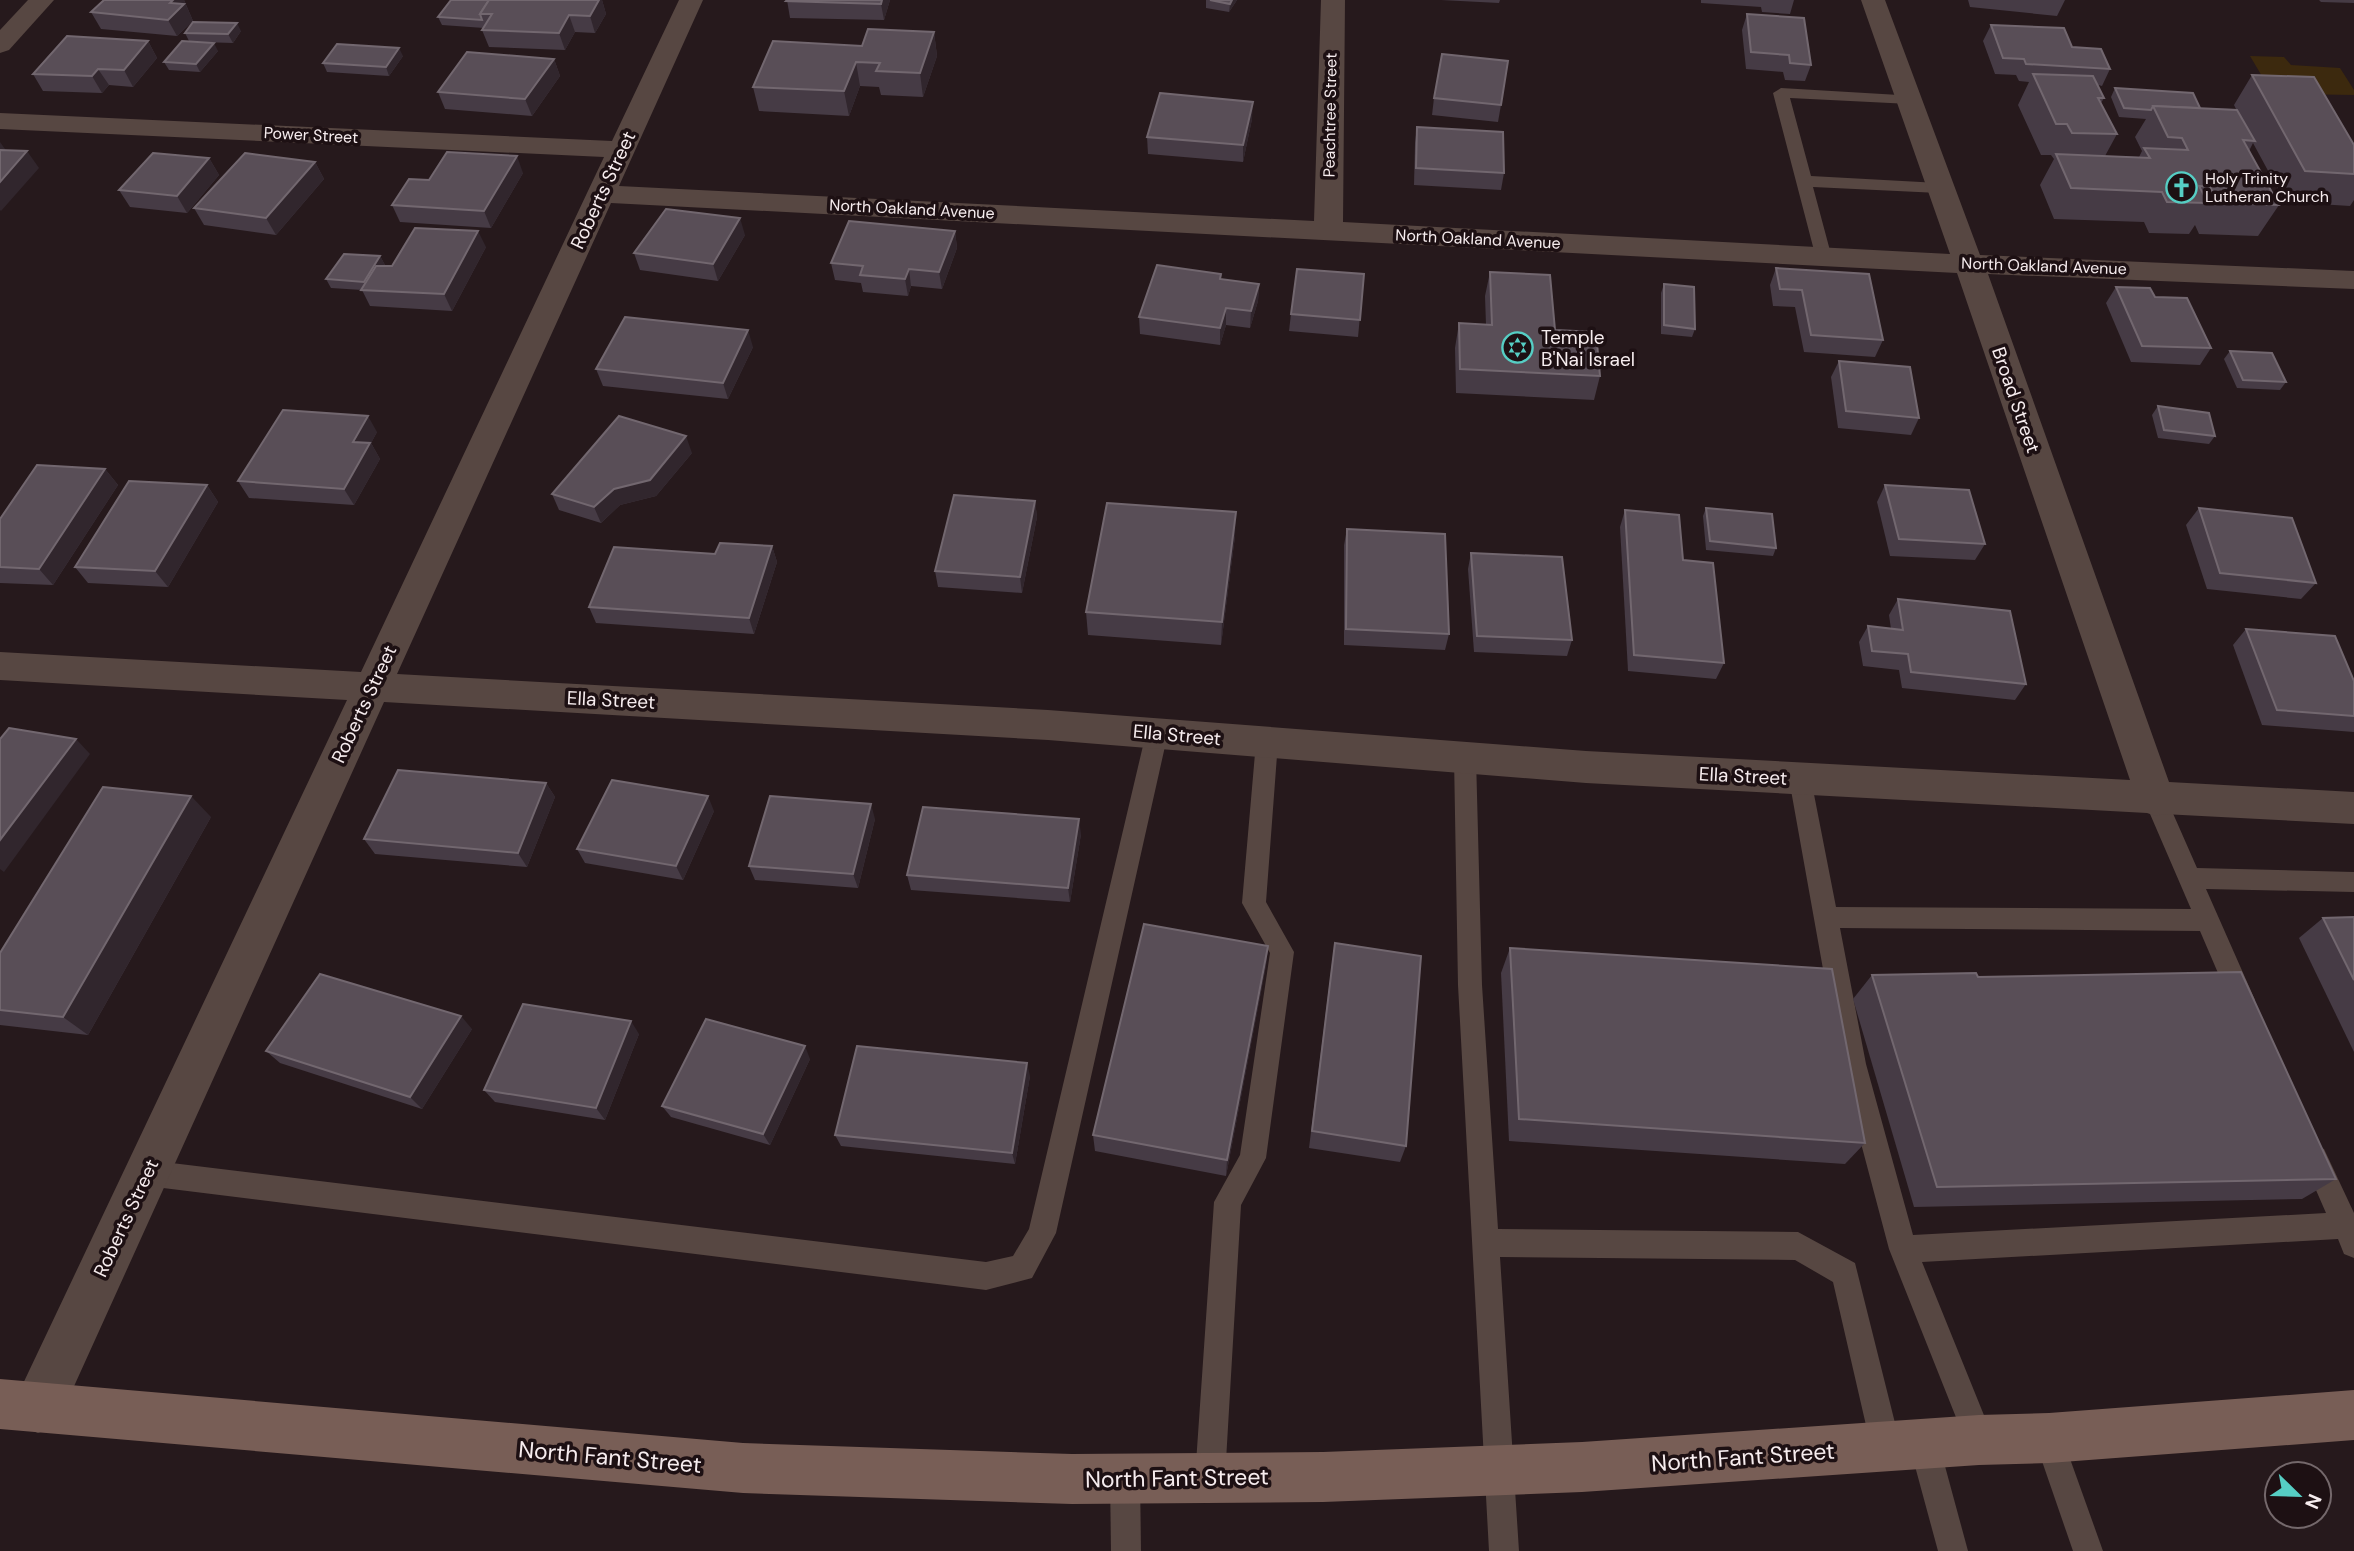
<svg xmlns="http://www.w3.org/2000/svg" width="2354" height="1551" font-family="'DM Sans',sans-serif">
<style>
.green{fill:#3c290e}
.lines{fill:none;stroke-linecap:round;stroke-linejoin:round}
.service{fill:#574742;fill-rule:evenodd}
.minor{fill:#574742;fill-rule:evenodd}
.secondary{fill:#785e56;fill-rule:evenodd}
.wall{fill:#463b45}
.shaded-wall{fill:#31262d}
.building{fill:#594e57;stroke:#72676f;stroke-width:2}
.labels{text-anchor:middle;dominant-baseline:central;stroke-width:7;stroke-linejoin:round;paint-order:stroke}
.far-street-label{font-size:16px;fill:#f6ecee;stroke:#1d1013}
.far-poi-label{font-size:16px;fill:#f6ecee;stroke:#1d1013;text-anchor:start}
.street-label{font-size:19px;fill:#f6ecee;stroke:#1d1013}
.poi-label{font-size:19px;fill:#f6ecee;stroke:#1d1013;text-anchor:start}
.near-street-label{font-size:23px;fill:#f6ecee;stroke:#1d1013}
</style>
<rect width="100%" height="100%" fill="#26191c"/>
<path class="green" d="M2250 56 2284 57 2291 65 2340 68 2354 90V95L2295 94 2266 83Z"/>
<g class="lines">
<g class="service">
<path d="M1781 88 1916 96 1918 99 1916 102 1910 104 1790 98 1811 176 1939 183 1947 188 1939 193 1813 187 1832 258 1823 263 1817 262 1773 93Z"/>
<path d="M1157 724 1165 727 1168 733 1056 1233 1032 1278 986 1290 147 1186 138 1182 134 1173 138 1164 147 1160 986 1262 1013 1256 1029 1229 1146 733 1149 727Z"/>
<path d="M1267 733 1275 736 1278 742 1266 902 1294 952 1266 1158 1241 1205 1225 1478 1221 1489 1210 1493 1199 1489 1195 1478 1214 1202 1240 1155 1270 953 1242 903 1256 742 1259 736Z"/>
<path d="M1465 748 1473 751 1476 757 1482 985 1498 1229 1798 1232 1855 1263 1901 1447 1896 1457 1886 1462 1876 1457 1871 1447 1833 1282 1795 1260 1500 1257 1519 1551H1489L1458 985 1454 757 1457 751Z"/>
<path d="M1800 770 1808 772 1811 779 1836 907 2191 909 2144 800 2148 793 2156 790 2164 793 2197 868 2354 872V892L2206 889 2255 1000 2251 1008 2242 1011 2233 1008 2200 931 1840 928 1866 1064 1913 1235 2326 1213 2302 1158 2306 1149 2315 1145 2324 1149 2354 1213V1258L2344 1254 2338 1239 1922 1262 1994 1440 1989 1450 1979 1455 1969 1450 1889 1249 1840 1064 1789 779 1792 772Z"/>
<path d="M2049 1423 2059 1428 2103 1551H2073L2034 1438 2039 1428Z"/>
<path d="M1924 1429 1934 1434 1939 1444 1968 1551H1938L1909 1444 1914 1434Z"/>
<path d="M1125 1463 1136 1467 1140 1478 1141 1551H1111L1110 1478 1114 1467Z"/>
</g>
<g class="minor">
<path d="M28 0H54L9 50 0 53V30Z"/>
<path d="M679 0H703L619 186 1314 221 1321 0H1345L1343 222 1950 254 1861 0H1885L1980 255 2354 271V289L1988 274 2169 782 2354 792V824L2163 814 2156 816 2147 813 1586 783 1048 740 384 702 56 1426 38 1433 20 1426 13 1408 20 1390 347 700 0 680V652L361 672 604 157 0 129V113L612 141ZM611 203 1957 273 2130 780 1586 751 1048 710 397 674Z"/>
</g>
<path class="secondary" d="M0 1379 743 1443 1072 1454 1323 1452 1582 1442 1979 1415 2049 1413 2354 1390V1440L2049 1463 1979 1465 1582 1492 1323 1502 1072 1504 743 1493 0 1429Z"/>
</g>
<g class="wall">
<path d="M104 0H184L193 21 177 36 101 29 91 12Z"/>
<path d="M451 0H602L606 14 595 33 575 32 565 50 489 47 482 30 484 28 442 25 438 17Z"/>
<path d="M787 0H890L884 20 790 18Z"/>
<path d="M1206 0H1237L1229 12 1206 8Z"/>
<path d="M1441 0H1500L1499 3Z"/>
<path d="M1701 0H1794L1790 14 1762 12 1761 7 1701 3Z"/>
<path d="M1968 0H2065L2057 16 1970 7Z"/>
<path d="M2319 0H2354V3L2321 2Z"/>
<path d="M1747 14 1811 65 1805 81 1785 80 1783 72 1746 69 1742 30Z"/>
<path d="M1991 25 2072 47 2110 69 2102 86 2098 85 2104 98 2101 103 2117 134 2105 156 2139 157 2142 151 2135 137 2146 119 2119 117 2111 97 2115 88 2200 108 2236 109 2234 105 2252 75 2354 145V200L2350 206 2285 202 2253 143 2249 151 2279 205 2258 236 2199 234 2195 225 2189 234 2149 233 2144 222 2054 219 2040 185 2054 159 2051 155H2041L2018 105 2029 82 2019 81 2016 75 1995 74 1983 41Z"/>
<path d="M241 31 233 43 201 42 218 51 200 72 169 70 164 62 189 41 185 33Z"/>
<path d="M934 32 937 56 923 97 881 95 879 87 860 86 849 116 759 111 753 87 862 46Z"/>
<path d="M148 41 157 58 133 87 109 85 102 93 43 91 33 74Z"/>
<path d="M403 56 389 76 327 72 323 63Z"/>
<path d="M554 59 560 76 532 116 445 109 438 92Z"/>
<path d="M1434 98 1501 105 1498 122 1432 115Z"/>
<path d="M1252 119 1243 162 1148 154 1147 137Z"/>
<path d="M1417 127 1504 173 1501 190 1414 185 1415 143Z"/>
<path d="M209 158 219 175 187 213 130 207 119 190Z"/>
<path d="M315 162 324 179 276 235 204 225 194 208Z"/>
<path d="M523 173 491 228 400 222 392 205 429 180Z"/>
<path d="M955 231 957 248 942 289 911 286 908 296 863 292 861 283 835 280 831 263Z"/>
<path d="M745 235 718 281 640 270 634 253Z"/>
<path d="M486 247 452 311 370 306 362 290 331 288 326 279 380 256 385 265 384 266H392Z"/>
<path d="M1776 268 1883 340 1875 357 1804 352 1795 307 1773 306 1770 285Z"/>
<path d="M1490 272 1555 330 1600 376 1594 400 1456 393 1455 348 1459 323 1486 325 1485 296Z"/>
<path d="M1221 274V279L1259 284 1258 301 1250 328 1226 325 1220 345 1140 334 1139 317Z"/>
<path d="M1364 274 1358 337 1289 331 1291 314Z"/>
<path d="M1664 284 1695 329 1692 337 1661 334V293Z"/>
<path d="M2116 287 2211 348 2200 365 2131 362 2106 303Z"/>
<path d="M753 347 728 399 603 386 596 369Z"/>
<path d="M2230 351 2286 382 2280 390 2237 388 2224 359Z"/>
<path d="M1839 361 1919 418 1911 435 1838 428 1831 377Z"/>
<path d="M2158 406 2215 436 2209 444 2158 438 2152 415Z"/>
<path d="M377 432 371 443 380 459 354 505 249 498 238 481Z"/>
<path d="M692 453 656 496 620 505 601 523 559 510 552 494Z"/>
<path d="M105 469 118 485 53 585 0 583V519Z"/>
<path d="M207 485 218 502 168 587 88 583 75 567Z"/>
<path d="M1885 485 1985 544 1975 560 1890 556 1877 502Z"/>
<path d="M1035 501 1037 517 1022 593 938 587 935 571Z"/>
<path d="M1706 508 1776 548 1773 556 1706 550 1703 516Z"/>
<path d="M2199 508 2316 583 2301 599 2207 589 2186 525Z"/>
<path d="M1625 510 1683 560 1724 663 1716 679 1628 671 1620 527Z"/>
<path d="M1347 529 1449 634 1445 650 1344 645V545Z"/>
<path d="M1235 536 1221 645 1088 635 1086 612Z"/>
<path d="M772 546 777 562 754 634 596 623 589 607 715 554Z"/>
<path d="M1471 553 1572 640 1567 656 1474 652 1468 569Z"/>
<path d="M1898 599 2026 684 2015 700 1902 688 1899 670 1863 666 1859 642 1868 626 1891 629 1889 615Z"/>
<path d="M2246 629 2354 716V732L2262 725 2233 645Z"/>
<path d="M546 783 555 797 527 867 375 854 364 839Z"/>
<path d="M714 811 683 880 585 863 577 849Z"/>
<path d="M211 817 88 1035 0 1025V953Z"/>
<path d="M875 819 858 888 755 880 749 866Z"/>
<path d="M1081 834 1070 902 911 890 907 875Z"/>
<path d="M2354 917V1052L2299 938 2323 918Z"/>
<path d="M1335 943 1406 1146 1400 1162 1309 1148 1332 963Z"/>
<path d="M1268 946 1266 965 1226 1176 1095 1151 1093 1135Z"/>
<path d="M1510 948 1865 1143 1845 1164 1509 1141 1501 973Z"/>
<path d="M1872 975 1978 977 2336 1179 2302 1199 1914 1207 1853 999Z"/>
<path d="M472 1029 422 1109 280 1063 266 1051Z"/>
<path d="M639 1034 605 1120 495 1102 484 1090Z"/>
<path d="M810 1059 770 1145 671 1117 662 1106Z"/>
<path d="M1030 1076 1015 1164 841 1146 835 1135Z"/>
</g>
<g class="shaded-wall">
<path d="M173 0H184L193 21 177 36 168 20 170 3Z"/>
<path d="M599 0H602L606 14 595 33 590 16Z"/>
<path d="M882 0H890L884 20 881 4Z"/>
<path d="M1232 0H1237L1229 12 1230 4Z"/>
<path d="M569 15 575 32 565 50 559 33Z"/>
<path d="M237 23 241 31 233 43 228 34Z"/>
<path d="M934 32 937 56 923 97 920 73Z"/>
<path d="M148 41 157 58 133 87 124 70Z"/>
<path d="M214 43 218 51 200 72 196 64Z"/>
<path d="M399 48 403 56 389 76 386 67Z"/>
<path d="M554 59 560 76 532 116 525 99Z"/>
<path d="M856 62 860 86 849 116 844 91Z"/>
<path d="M98 69 109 85 102 93 92 76Z"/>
<path d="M1253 102 1252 119 1243 162V145Z"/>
<path d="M0 142 10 156 0 165Z"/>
<path d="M27 151 39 168 1 211 0 210V182Z"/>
<path d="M517 156 523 173 491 228 484 211Z"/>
<path d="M209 158 219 175 187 213 177 196Z"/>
<path d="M315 162 324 179 276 235 266 218Z"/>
<path d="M740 218 745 235 718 281 713 264Z"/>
<path d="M478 231 486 247 452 311 444 294Z"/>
<path d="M955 231 957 248 942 289 939 272Z"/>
<path d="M380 256 385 265 368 291 364 282Z"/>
<path d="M909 269 911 286 908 296 905 279Z"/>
<path d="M1259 284 1258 301 1250 328 1251 311Z"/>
<path d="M1226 308V325L1220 345V328Z"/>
<path d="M748 330 753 347 728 399 723 383Z"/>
<path d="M368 416 377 432 371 443 380 459 354 505 344 489 353 442Z"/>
<path d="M686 436 692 453 656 496 620 505 601 523 594 507 614 489Z"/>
<path d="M105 469 118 485 53 585 39 569Z"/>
<path d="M207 485 218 502 168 587 155 571Z"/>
<path d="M1035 501 1037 517 1022 593 1020 577Z"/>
<path d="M1236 512 1235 536 1221 645 1222 622Z"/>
<path d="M772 546 777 562 754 634 749 618Z"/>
<path d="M76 739 90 754 4 872 0 869V840Z"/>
<path d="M546 783 555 797 527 867 518 853Z"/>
<path d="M191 796 211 817 88 1035 63 1017Z"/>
<path d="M708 796 714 811 683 880 676 866Z"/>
<path d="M871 804 875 819 858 888 853 874Z"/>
<path d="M1079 819 1081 834 1070 902 1068 888Z"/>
<path d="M1268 946 1266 965 1226 1176 1227 1160Z"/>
<path d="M461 1016 472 1029 422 1109 410 1097Z"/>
<path d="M631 1021 639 1034 605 1120 596 1108Z"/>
<path d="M805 1046 810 1059 770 1145 763 1134Z"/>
<path d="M1027 1063 1030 1076 1015 1164 1012 1153Z"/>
</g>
<g class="building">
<path d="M104 0H173L170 3 184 4 168 20 91 12Z"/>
<path d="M451 0H489L480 14 482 20 438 17Z"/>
<path d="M489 0H599L590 16 569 15 559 33 482 30 492 14H480Z"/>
<path d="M787 0H882L881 4 786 1Z"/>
<path d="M1210 0H1232L1230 4Z"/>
<path d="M1747 14 1804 18 1811 65 1790 63 1789 55 1751 52Z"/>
<path d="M193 22 237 23 228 34 185 33Z"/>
<path d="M1991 25 2064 28 2072 47 2101 49 2110 69 2026 64 2024 59 2003 58Z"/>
<path d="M868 29 934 32 920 73 876 71 880 63 856 62 844 91 753 87 773 41 862 46Z"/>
<path d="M67 36 148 41 124 70 98 69 92 76 33 74Z"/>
<path d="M182 41 214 43 196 64 164 62Z"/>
<path d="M337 44 399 48 386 67 323 63Z"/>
<path d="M467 52 554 59 525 99 438 92Z"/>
<path d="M1442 54 1508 61 1501 105 1434 98Z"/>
<path d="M2033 74 2093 76 2104 98H2098L2117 134 2072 133 2067 124H2056Z"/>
<path d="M2252 75 2314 77 2354 145V174L2305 171Z"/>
<path d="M2115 88 2193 93 2200 108 2153 106 2151 110 2124 108Z"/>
<path d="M1160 93 1253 102 1243 145 1147 137Z"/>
<path d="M2153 106 2237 110 2255 141 2243 140 2279 205 2219 203 2210 187 2199 186 2208 203 2167 202 2162 192 2071 188 2056 154 2150 158 2144 148 2188 150 2182 138 2168 137Z"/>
<path d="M1417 127 1503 132 1504 173 1416 168Z"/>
<path d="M0 150 27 151 0 182Z"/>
<path d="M447 152 517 156 484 211 392 205 409 179 429 180Z"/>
<path d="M153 153 209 158 177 196 119 190Z"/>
<path d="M245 153 315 162 266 218 194 208Z"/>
<path d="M666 209 740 218 713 264 634 253Z"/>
<path d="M849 221 955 231 939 272 909 269 905 279 860 275 863 266 831 263Z"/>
<path d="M415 228 478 231 444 294 361 290 376 266H392Z"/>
<path d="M344 254 380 256 364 282 326 279Z"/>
<path d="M1157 265 1221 274 1220 279 1259 284 1251 311 1226 308 1220 328 1139 317Z"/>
<path d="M1776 268 1869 274 1883 340 1811 335 1802 290 1780 289Z"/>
<path d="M1297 269 1364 274 1360 320 1291 314Z"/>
<path d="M1490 272 1550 275 1555 330 1596 332 1600 376 1460 369 1459 323 1492 325Z"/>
<path d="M1664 284 1694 287 1695 329 1664 325Z"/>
<path d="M2116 287 2150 288 2155 297 2187 298 2211 348 2142 346Z"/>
<path d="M625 317 748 330 723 383 596 369Z"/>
<path d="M2230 351 2272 353 2286 382 2243 380Z"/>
<path d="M1839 361 1910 367 1919 418 1846 411Z"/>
<path d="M2158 406 2209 413 2215 436 2164 430Z"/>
<path d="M283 410 368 416 353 442 370 443 344 489 238 481Z"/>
<path d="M619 416 686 436 650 480 614 489 594 507 552 494Z"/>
<path d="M37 465 105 469 39 569 0 567V519Z"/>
<path d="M129 481 207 485 155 571 75 567Z"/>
<path d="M1885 485 1969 490 1985 544 1899 539Z"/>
<path d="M954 495 1035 501 1020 577 935 571Z"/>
<path d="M1107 503 1236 512 1222 622 1086 612Z"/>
<path d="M1706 508 1772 514 1776 548 1710 541Z"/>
<path d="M2199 508 2292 518 2316 583 2220 573Z"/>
<path d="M1625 510 1679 515 1683 560 1713 563 1724 663 1634 655Z"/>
<path d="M1347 529 1445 534 1449 634 1346 629Z"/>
<path d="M720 543 772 546 749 618 589 607 614 547 715 554Z"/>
<path d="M1471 553 1562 557 1572 640 1477 636Z"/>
<path d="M1898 599 2010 611 2026 684 1911 672 1908 654 1872 651 1868 626 1903 630Z"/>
<path d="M2246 629 2335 636 2354 681V716L2277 710Z"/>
<path d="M9 728 76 739 0 840V739Z"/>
<path d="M398 770 546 783 518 853 364 839Z"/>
<path d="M612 780 708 796 676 866 577 849Z"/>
<path d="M103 787 191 796 63 1017 0 1010V953Z"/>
<path d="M770 796 871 804 853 874 749 866Z"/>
<path d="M923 807 1079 819 1068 888 907 875Z"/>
<path d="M2354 917V980L2323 918Z"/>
<path d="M1144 924 1268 946 1227 1160 1093 1135Z"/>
<path d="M1335 943 1421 956 1406 1146 1312 1131Z"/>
<path d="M1510 948 1832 969 1865 1143 1519 1119Z"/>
<path d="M2241 972 2336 1179 1937 1187 1872 975 1976 973 1978 977Z"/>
<path d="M320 974 461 1016 410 1097 266 1051Z"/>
<path d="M523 1004 631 1021 596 1108 484 1090Z"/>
<path d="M706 1019 805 1046 763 1134 662 1106Z"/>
<path d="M857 1046 1027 1063 1012 1153 835 1135Z"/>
</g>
<defs>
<symbol id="church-ring" viewBox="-11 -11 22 22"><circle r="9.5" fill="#1d1013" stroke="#56cec4" stroke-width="1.5"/><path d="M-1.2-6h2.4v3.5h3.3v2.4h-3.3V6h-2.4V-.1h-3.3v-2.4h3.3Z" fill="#56cec4"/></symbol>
<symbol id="synagogue-ring" viewBox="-11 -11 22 22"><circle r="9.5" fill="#1d1013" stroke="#56cec4" stroke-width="1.5"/><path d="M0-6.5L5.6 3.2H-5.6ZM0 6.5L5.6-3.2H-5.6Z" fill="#56cec4"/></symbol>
</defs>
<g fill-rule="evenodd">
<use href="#church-ring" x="2164" y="170" width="35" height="35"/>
<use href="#synagogue-ring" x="1500" y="330" width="35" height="35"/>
</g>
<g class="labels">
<g class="far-street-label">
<text transform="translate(1330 115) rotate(-89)">Peachtree Street</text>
<text transform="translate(311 135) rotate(3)">Power Street</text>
<text transform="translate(912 209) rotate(3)">North Oakland Avenue</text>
<text transform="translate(1478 239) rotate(3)">North Oakland Avenue</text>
<text transform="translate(2044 266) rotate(2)">North Oakland Avenue</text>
</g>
<g class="far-poi-label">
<text x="2205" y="178">Holy Trinity<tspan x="2205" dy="18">Lutheran Church</tspan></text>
</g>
<g class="street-label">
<text transform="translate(603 190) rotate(-65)">Roberts Street</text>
<text transform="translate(2016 400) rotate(71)">Broad Street</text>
<text transform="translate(611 700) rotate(3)">Ella Street</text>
<text transform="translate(364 704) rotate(-65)">Roberts Street</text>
<text transform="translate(1177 735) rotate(5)">Ella Street</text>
<text transform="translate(1743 776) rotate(3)">Ella Street</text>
<text transform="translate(126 1218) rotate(-65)">Roberts Street</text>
</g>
<g class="poi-label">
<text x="1541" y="337">Temple<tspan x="1541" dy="22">B'Nai Israel</tspan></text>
</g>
<g class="near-street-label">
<text transform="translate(610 1457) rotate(5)">North Fant Street</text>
<text transform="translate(1743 1457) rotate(-4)">North Fant Street</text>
<text transform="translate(1177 1478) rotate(-1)">North Fant Street</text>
</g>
</g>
<g transform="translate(2298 1495) rotate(113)"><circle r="33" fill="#1d1013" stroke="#74686b" stroke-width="2"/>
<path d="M0-5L12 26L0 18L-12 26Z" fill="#56cec4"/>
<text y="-10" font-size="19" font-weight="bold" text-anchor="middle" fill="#f6ecee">N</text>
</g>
</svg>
